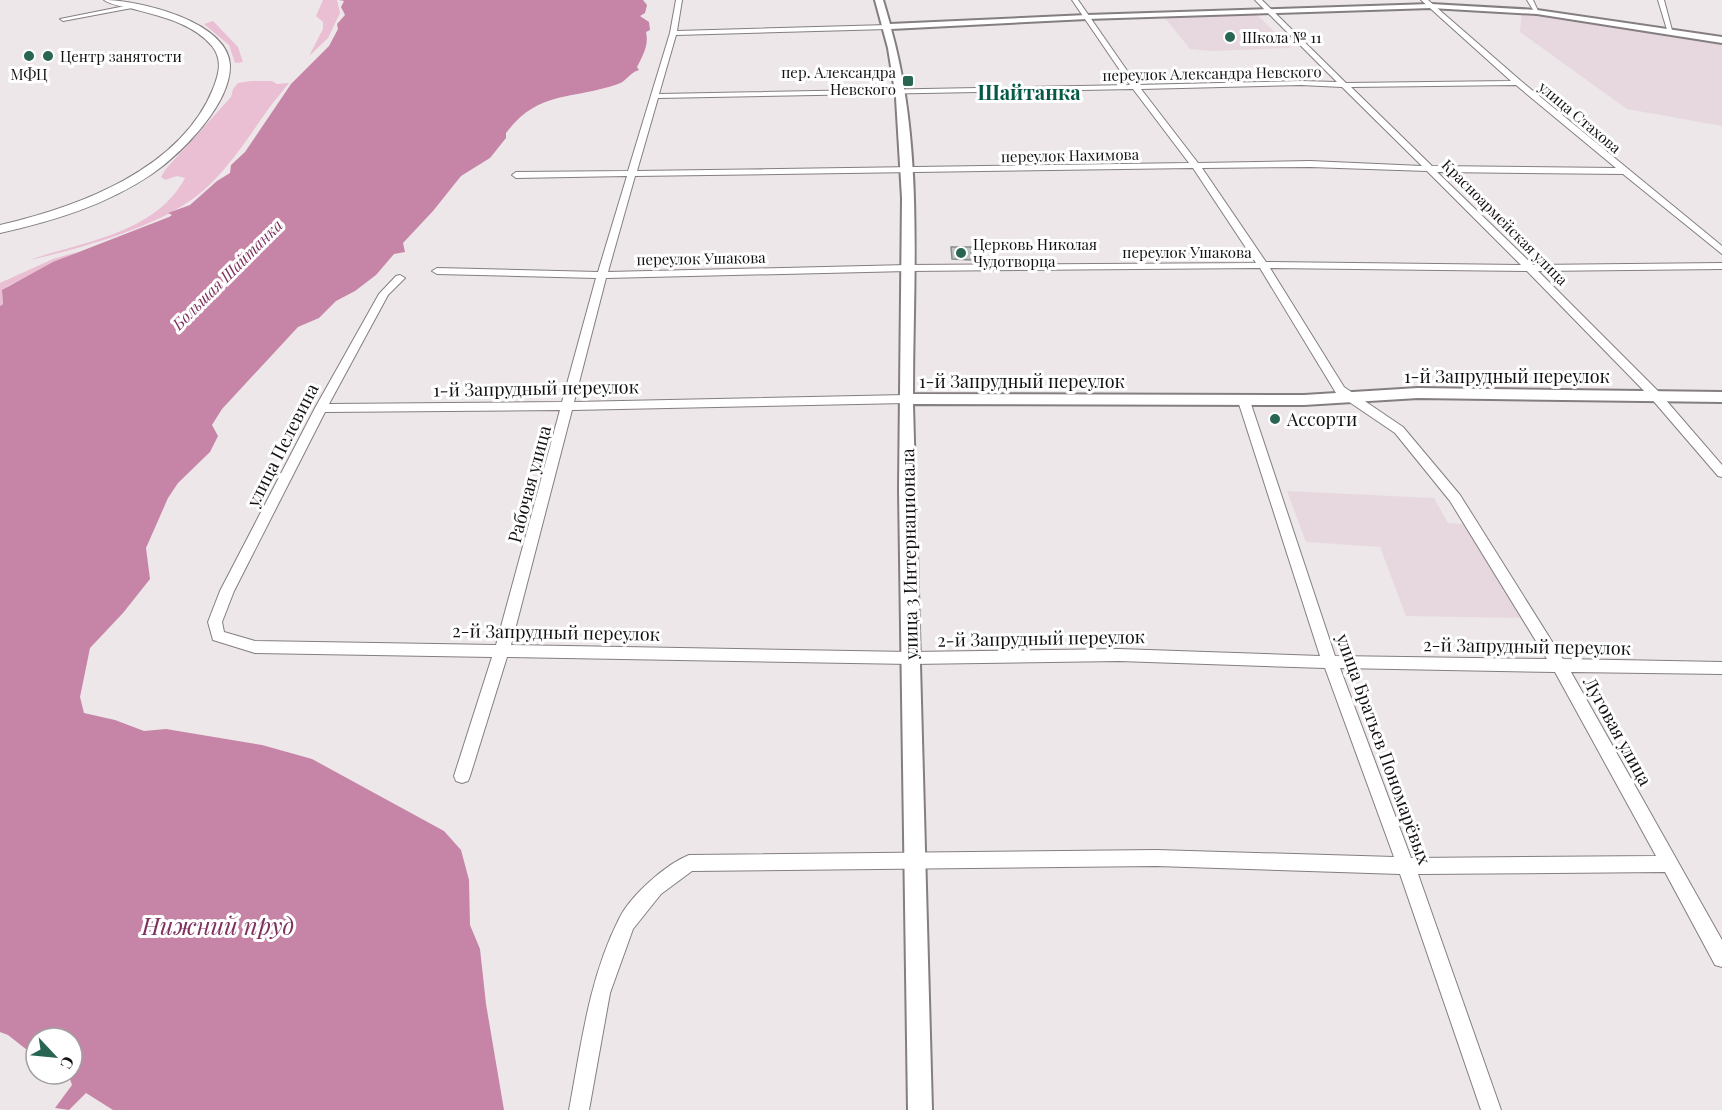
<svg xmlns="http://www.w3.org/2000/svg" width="1722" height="1110" font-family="'Playfair Display',serif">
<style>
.built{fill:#e7d8df}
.green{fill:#eabed3}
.water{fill:#c685a6}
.building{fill:#bcc2c0;stroke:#868d8a;stroke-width:1.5}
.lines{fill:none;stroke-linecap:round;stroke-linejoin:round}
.minor-casing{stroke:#847e80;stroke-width:2}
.tertiary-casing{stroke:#847e80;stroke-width:4}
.secondary-casing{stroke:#847e80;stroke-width:2}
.minor{fill:#fff;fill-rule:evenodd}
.tertiary{fill:#fff;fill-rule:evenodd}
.secondary{fill:#fff;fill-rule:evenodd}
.poi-dot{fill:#286653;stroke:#fff;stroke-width:2}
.labels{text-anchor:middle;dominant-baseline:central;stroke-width:6;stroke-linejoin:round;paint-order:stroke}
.far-poi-label{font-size:15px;fill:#131112;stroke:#fff;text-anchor:start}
.far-street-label{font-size:15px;fill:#131112;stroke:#fff}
.far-water-label{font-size:16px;font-style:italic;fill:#7f305d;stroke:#fff}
.street-label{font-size:18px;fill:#131112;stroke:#fff}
.poi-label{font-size:18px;fill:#131112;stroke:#fff;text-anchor:start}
.far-district-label{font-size:20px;font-weight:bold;fill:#055945;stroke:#fff}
.near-water-label{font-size:24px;font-style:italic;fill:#7f305d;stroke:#fff}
</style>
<rect width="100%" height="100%" fill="#ede7ea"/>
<g class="built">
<path d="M1522 12 1722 43V126L1627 109 1520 32Z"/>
<path d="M1256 14 1291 48 1211 51 1190 49 1164 17Z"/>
<path d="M1287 491 1434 498 1448 523 1467 524 1520 618 1406 616 1380 547 1306 542Z"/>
</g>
<g class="green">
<path d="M323 0H337L340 13 328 38 309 56 323 29V22L316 16Z"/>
<path d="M213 21 238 47 243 62 235 63 229 45 204 24Z"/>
<path d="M251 81H272L277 84 289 83C282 92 275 100 269 108 247 139 221 181 188 202 149 229 76 250 29 260 83 242 156 233 185 178L177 176 165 180 161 177 165 170 231 97 233 89 238 83Z"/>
<path d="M77 252 8 286 2 291 3 304 0 306V283L53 259Z"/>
</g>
<path class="water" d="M339 0H643L647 5 645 13 640 16 649 22 650 30 646 32C649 45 643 55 637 67L639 70C629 73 627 81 618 84 572 100 538 90 506 133V138L490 158 461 176 433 211 403 243 405 252 394 254 376 275 355 291 336 301 319 318 298 327 222 409 212 425 218 436 210 452 178 483 168 498 146 548 150 579 123 613 90 648 80 697 84 713 115 720 144 731 166 729 262 745 312 759 444 831 461 850 469 880 470 925 480 949 486 1004 504 1110H113L86 1093 69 1110 55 1108 72 1085 70 1079 62 1074H72V1038H36V1057L8 1035 0 1032V306L3 304 2 290 53 262 169 217 172 215 168 213 190 205 217 181 230 173 231 165 245 152 291 84 329 46 338 29 337 24 345 15 341 7 344 1Z"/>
<path class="building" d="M951 247H971L972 260 952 259Z"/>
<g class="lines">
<defs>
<g id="minor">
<path d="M676 0H682L677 31 888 25 891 27 888 29 676 35 659 94 1130 85 1072 0H1078L1137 85 1301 81 1337 82 1255 0H1262L1346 83 1511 81 1421 0H1428L1521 81 1722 246V254L1623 174 1437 172 1533 265 1722 263V269L1538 271 1658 391 1722 465V477L1718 476 1650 397 1527 271 1270 268 1344 387 1403 427 1460 495 1563 659 1722 662V674L1571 672 1722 940V967L1715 965 1665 872 1418 874 1501 1110H1481L1400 874 1156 866 692 871 661 894 633 929 610 993 589 1110H569C581 1046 589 978 619 919 630 896 666 864 689 855L1156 850 1394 857 1325 668 1119 661 911 664 507 657 470 776 468 781 462 783 456 781 454 776 492 657 255 653 213 640 208 622 220 591 315 408 379 294 396 276 400 275 405 278 388 295 329 404 562 402 596 278 437 274 432 271 437 268 598 272 627 176 516 178 512 175 516 172 628 171 670 33ZM1301 85 1342 87 1422 166 1310 161 1198 163 1141 89ZM1516 85 1616 168 1432 166 1351 87ZM1133 89 1189 163 637 171 658 98ZM1310 167 1427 171 1521 265 1266 262 1202 168ZM1193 168 1256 263 908 265 608 272 635 176ZM1260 268 1336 393 1395 433 1450 501 1547 659 1335 656 1250 401 1244 397 1238 401 1320 656 1119 649 911 652 511 645 572 410 906 403 912 399 906 395 574 402 606 278 908 271ZM560 410 496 645 255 641 224 632 222 622 234 591 325 412ZM1340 668 1555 672 1656 856 1411 858Z"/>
<path d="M1527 0H1533L1539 13H1535Z"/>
<path d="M1658 0H1664L1673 34 1668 33Z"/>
<path d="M130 5 132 8 63 21 60 19Z"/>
</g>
<path id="tertiary" d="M875 0H883L890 24 1087 15 1431 4 1537 10 1722 37V43L1537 14 1431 8 1087 19 891 29C924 147 913 274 913 394L1304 395 1418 388 1722 392V402L1418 398 1304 405 913 404 932 1110H908L899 489 902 198 896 98 888 48Z"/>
<path id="secondary" d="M104 0C138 0 228 21 230 65 231 104 182 153 152 174 106 205 54 221 0 233V225C78 207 180 170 213 89 219 74 223 60 212 46 192 22 158 16 130 8 121 6 111 5 104 0Z"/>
</defs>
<use href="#minor" class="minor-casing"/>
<use href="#tertiary" class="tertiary-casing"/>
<use href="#secondary" class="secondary-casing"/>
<use href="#minor" class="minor"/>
<use href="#tertiary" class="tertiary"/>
<use href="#secondary" class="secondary"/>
</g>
<g class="poi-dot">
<circle cx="1230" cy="37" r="6"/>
<circle cx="29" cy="56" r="6"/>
<circle cx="48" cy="56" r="6"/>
<rect x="902" y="75" width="12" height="12" rx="3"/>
<circle cx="961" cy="253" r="6"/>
<circle cx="1275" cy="419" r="6"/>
</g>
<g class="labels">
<g class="far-poi-label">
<text x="1242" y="37">Школа № 11</text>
<text x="60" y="56">Центр занятости</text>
<text x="896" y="72" text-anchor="end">пер. Александра<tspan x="896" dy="17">Невского</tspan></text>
<text x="29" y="74" text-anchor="middle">МФЦ</text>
<text x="973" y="244">Церковь Николая<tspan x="973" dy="17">Чудотворца</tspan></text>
</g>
<g class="far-street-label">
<text transform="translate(1212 73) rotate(-1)">переулок Александра Невского</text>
<text transform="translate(1580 117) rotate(40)">улица Стахова</text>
<text transform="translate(1070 155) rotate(-1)">переулок Нахимова</text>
<text transform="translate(1505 222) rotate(45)">Красноармейская улица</text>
<text x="1187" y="252">переулок Ушакова</text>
<text transform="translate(701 258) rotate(-1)">переулок Ушакова</text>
</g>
<g class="far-water-label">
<text transform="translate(227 274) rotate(-45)">Большая Шайтанка</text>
</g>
<g class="street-label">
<text x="1507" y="376">1-й Запрудный переулок</text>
<text x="1022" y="381">1-й Запрудный переулок</text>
<text transform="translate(536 388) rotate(-1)">1-й Запрудный переулок</text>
<text transform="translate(282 445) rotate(-63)">улица Пелевина</text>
<text transform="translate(529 484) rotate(-75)">Рабочая улица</text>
<text transform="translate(909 554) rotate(-91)">улица 3 Интернационала</text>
<text transform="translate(556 632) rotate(1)">2-й Запрудный переулок</text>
<text transform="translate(1041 638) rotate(-1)">2-й Запрудный переулок</text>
<text transform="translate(1527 646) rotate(1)">2-й Запрудный переулок</text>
<text transform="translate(1618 731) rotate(61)">Луговая улица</text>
<text transform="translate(1384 749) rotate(70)">улица Братьев Пономарёвых</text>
</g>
<g class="poi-label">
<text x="1287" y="419">Ассорти</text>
</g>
<g class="far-district-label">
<text x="1029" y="91">Шайтанка</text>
</g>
<g class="near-water-label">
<text x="218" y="925">Нижний пруд</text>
</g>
</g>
<g transform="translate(54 1056) rotate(116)"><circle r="28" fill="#ffffff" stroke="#a1a0a0" stroke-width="1.5"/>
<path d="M0-4.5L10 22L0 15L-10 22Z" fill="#286653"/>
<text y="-9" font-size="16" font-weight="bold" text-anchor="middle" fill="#131112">С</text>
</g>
</svg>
